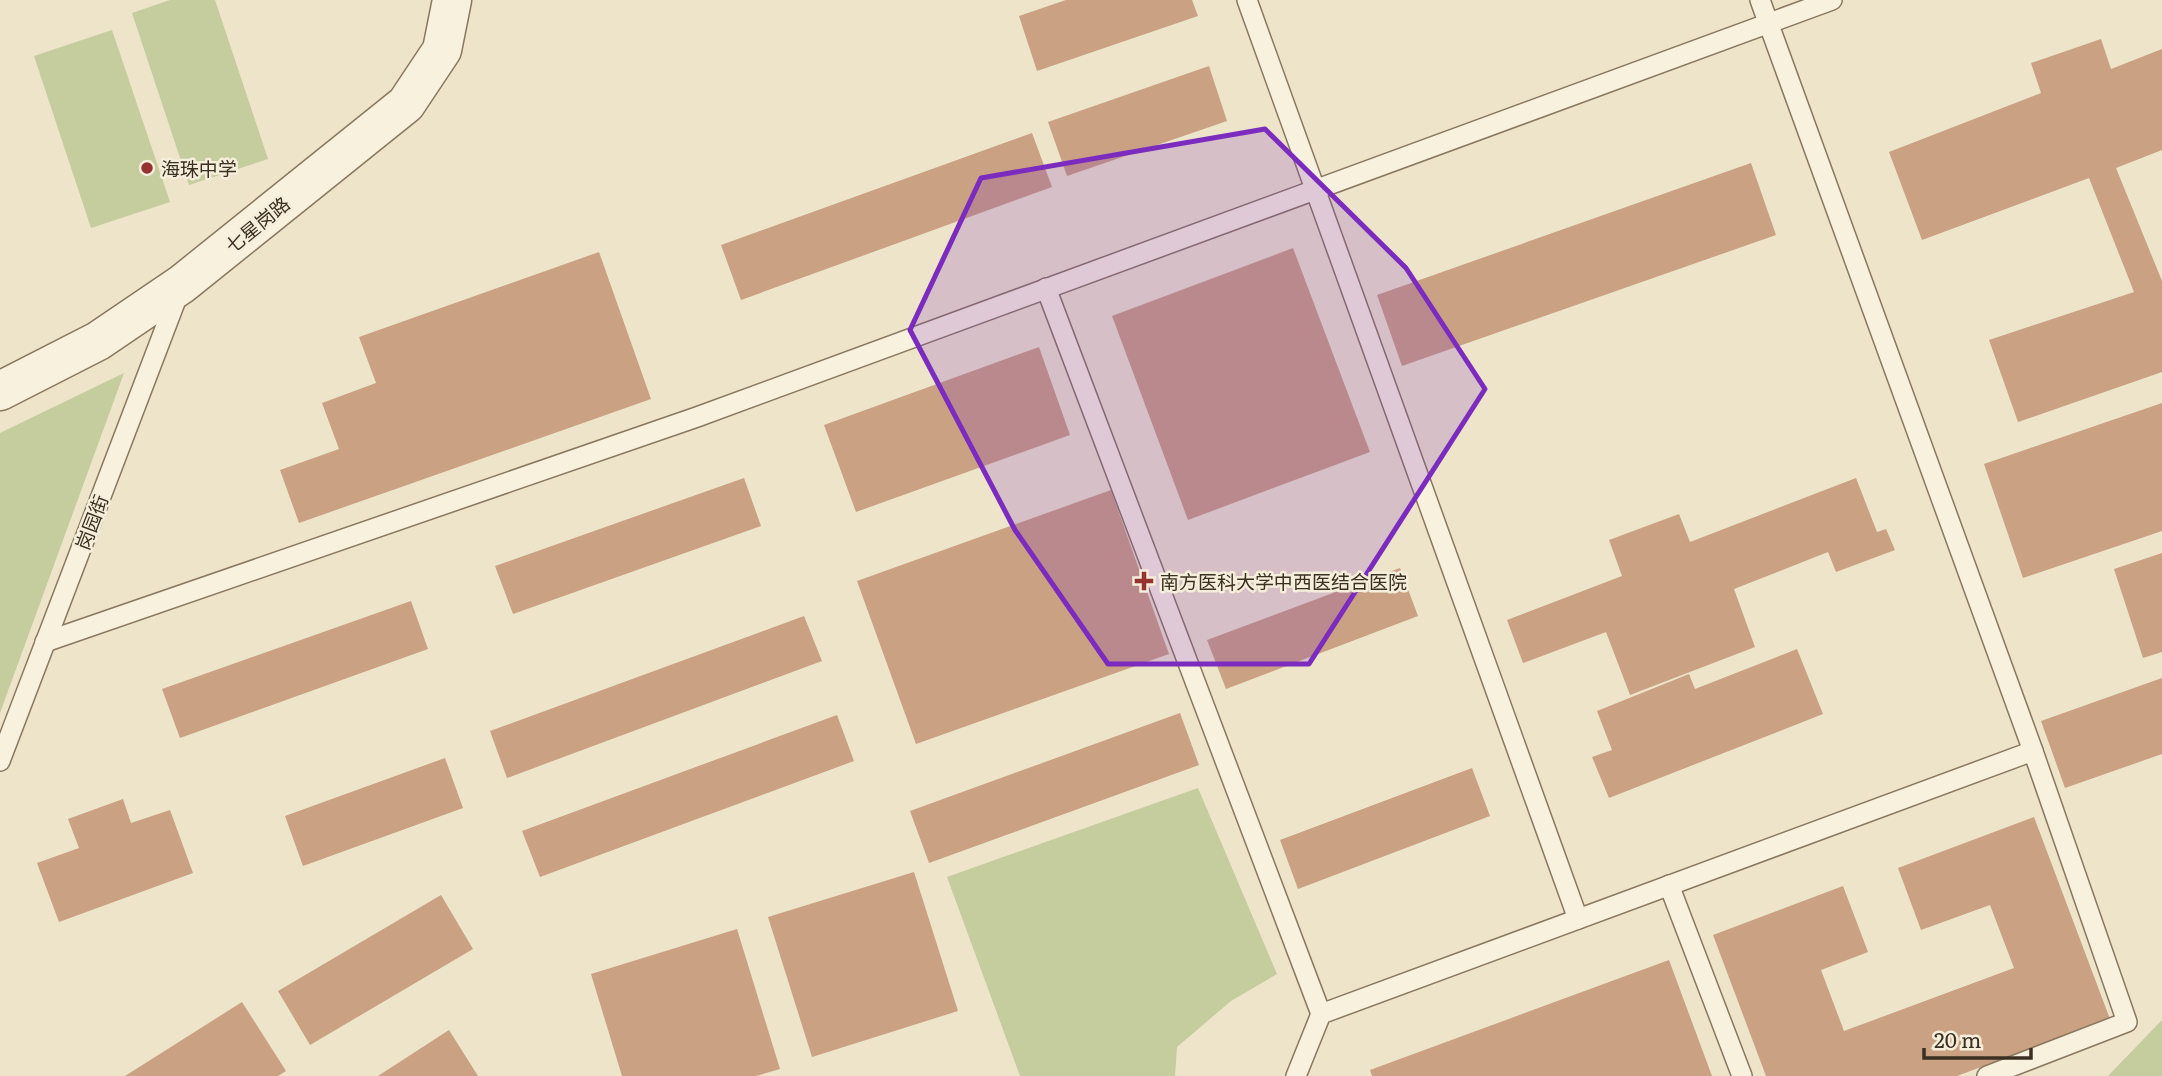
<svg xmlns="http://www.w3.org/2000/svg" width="2162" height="1076" font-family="Literata,'Noto Sans SC',serif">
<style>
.green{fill:#c5cc9e}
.building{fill:#caa182}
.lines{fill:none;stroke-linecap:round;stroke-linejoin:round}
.lane-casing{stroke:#8a775f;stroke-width:22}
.street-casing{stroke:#8a775f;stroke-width:41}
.lane{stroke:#f8f1de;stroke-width:19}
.street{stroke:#f8f1de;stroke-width:38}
.marked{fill:#7b2cbf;fill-opacity:0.2;stroke:#7b2cbf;stroke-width:5;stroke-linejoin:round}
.poi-dot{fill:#963331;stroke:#f5eeda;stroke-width:2.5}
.labels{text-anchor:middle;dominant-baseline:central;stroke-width:5;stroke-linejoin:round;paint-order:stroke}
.poi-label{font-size:19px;fill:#3b2f22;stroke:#f5eeda;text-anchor:start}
.street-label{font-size:19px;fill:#3b2f22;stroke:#f5eeda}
</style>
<rect width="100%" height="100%" fill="#ede4ca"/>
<g class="green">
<path d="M170 0H215L268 159 189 185 132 13Z"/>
<path d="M112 30 170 202 91 228 34 56Z"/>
<path d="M124 373 0 713V433Z"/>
<path d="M1198 788 1277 974 1231 1001 1177 1047 1175 1076H1020L947 877Z"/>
<path d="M2162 1020V1076H2108Z"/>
</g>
<g class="building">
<path d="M1066 0H1192L1198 16 1037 71 1019 16Z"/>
<path d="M2101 39 2111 69 2162 49V150L2116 168 2162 281V372L2018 422 1989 340 2134 292 2089 178 1922 240 1889 152 2041 93 2031 63Z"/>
<path d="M1209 66 1227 121 1067 176 1048 122Z"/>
<path d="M1032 133 1052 187 741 300 721 245Z"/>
<path d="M1751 163 1776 235 1402 366 1377 295Z"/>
<path d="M1293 248 1370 452 1188 520 1112 316Z"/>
<path d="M599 252 651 399 299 523 280 470 339 449 322 403 376 383 359 337Z"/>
<path d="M1039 347 1070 435 856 512 824 425Z"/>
<path d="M2162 403V531L2023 578 1984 464Z"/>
<path d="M744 478 761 526 513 614 495 566Z"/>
<path d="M1856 478 1877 532 1886 529 1895 550 1836 572 1828 552 1734 589 1755 647 1630 695 1606 632 1523 663 1507 620 1622 576 1609 540 1679 514 1690 542Z"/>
<path d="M1111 490 1169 654 916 744 857 581Z"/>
<path d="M2162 553V652L2143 658 2114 569Z"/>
<path d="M1400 568 1418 616 1226 689 1207 640Z"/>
<path d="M411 601 428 649 180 738 162 689Z"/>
<path d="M804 616 822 661 507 778 490 731Z"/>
<path d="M1797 649 1823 714 1609 798 1592 757 1612 750 1597 711 1689 674 1695 689Z"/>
<path d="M2162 678V754L2065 788 2041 721Z"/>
<path d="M1180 713 1199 765 929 863 910 811Z"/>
<path d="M837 715 854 761 540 877 522 831Z"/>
<path d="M445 758 463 808 303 866 285 816Z"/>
<path d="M1472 768 1490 816 1298 889 1280 840Z"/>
<path d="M123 799 131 823 170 810 193 873 59 922 37 863 79 848 68 819Z"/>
<path d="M2034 817 2110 1019 1957 1076H1766L1713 935 1843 886 1868 952 1821 970 1844 1031 2014 968 1990 905 1921 930 1898 868Z"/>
<path d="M914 872 958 1011 812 1057 768 917Z"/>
<path d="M441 895 473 949 310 1045 278 991Z"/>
<path d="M737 929 780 1069 756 1076H622L591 974Z"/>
<path d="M1669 960 1712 1076H1372L1370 1070Z"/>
<path d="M242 1002 286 1071 278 1076H125Z"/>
<path d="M449 1030 478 1076H378Z"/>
</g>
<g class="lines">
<defs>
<g id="lane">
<path d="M1247 0 1578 919"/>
<path d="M1046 288 1321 1014"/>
<path d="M45 642 697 417 1832 0"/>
<path d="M0 761 179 292"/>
<path d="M1669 885 1742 1076"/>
<path d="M1296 1076 1321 1014 2033 751 1760 0"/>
<path d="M1987 1076 2127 1022 2033 751"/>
</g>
<path id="street" d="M0 391 98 341 182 284 406 104 442 50 452 0"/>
</defs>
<use href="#lane" class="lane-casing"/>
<use href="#street" class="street-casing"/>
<use href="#lane" class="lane"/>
<use href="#street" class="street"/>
</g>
<path class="marked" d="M1265 129 1406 268 1485 389 1309 664H1108L1015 530 910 330 981 178Z"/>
<g class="poi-dot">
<circle cx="147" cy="168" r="7"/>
<path d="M1140.5 570.5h7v7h7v7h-7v7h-7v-7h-7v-7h7z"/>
</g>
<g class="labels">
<g class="poi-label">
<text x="161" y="168">海珠中学</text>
<text x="1160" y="581">南方医科大学中西医结合医院</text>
</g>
<g class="street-label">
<text transform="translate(257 224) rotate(-39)">七星岗路</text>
<text transform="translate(91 522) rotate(-69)">岗园街</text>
</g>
</g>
<path d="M1924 1048v10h107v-10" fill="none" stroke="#3b2f22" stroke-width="3.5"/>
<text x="1934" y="1048" font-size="21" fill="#3b2f22" stroke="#f5eeda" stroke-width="5" paint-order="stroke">20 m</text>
</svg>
